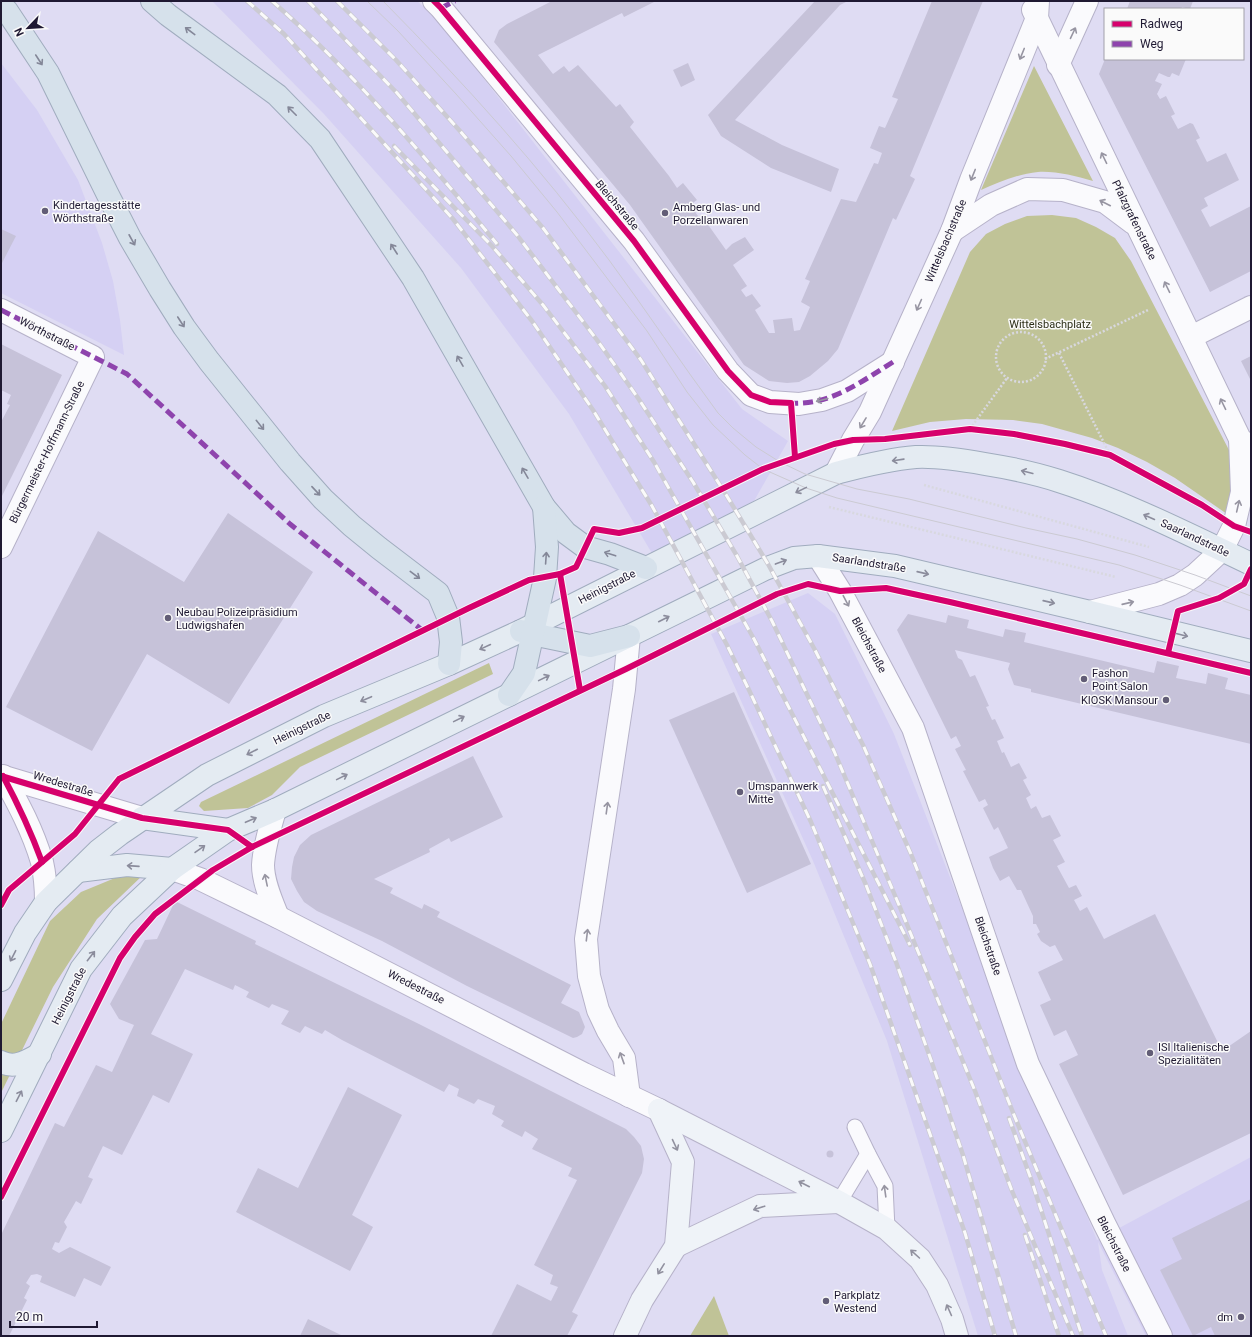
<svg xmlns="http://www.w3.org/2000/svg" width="1252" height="1337" font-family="Roboto,sans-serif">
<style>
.built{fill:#d5d0f3}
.green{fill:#c0c397}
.building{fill:#c6c2d9}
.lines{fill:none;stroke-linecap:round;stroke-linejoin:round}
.lane-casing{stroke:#b6b2c9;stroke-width:17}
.street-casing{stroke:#b6b2c9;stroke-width:24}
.secondary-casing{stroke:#b6b2c9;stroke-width:24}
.primary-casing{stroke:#a0acbe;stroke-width:24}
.highway-casing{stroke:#a0acbe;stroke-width:24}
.path{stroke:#d8d8df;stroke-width:2.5;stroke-dasharray:2 2;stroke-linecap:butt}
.lane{stroke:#fafafd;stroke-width:15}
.street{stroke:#fafafd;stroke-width:22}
.secondary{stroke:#eff3f8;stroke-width:22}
.primary{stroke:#e4ebf2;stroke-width:22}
.highway{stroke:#d6e1eb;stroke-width:22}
.tram{stroke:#cbcad2;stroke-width:1}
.rail-casing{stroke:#cbcad2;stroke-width:4.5}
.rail{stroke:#fafafa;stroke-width:3;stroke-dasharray:9;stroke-linecap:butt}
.quiet{stroke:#8e44ad;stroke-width:5;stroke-dasharray:10 5;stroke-linecap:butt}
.cycleway-casing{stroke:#fafafa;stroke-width:8}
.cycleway{stroke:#d6006c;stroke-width:6}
.oneway{stroke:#848798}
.oneway2{stroke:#9795a2}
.oneway3{stroke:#8b8c9c}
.oneway4{stroke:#91919f}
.poi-dot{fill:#625d76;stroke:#fafafa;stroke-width:1.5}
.labels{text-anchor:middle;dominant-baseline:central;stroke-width:3;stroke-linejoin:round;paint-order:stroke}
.poi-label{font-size:11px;fill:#1f1932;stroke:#fafafa;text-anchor:start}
.street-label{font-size:11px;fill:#1f1932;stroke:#fafafa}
.park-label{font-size:11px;fill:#2e3019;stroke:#fafafa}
</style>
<rect width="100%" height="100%" fill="#dfdcf3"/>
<g class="built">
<path d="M212 1H417L437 19 742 409 788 441 754 501 653 555 569 414 461 268 324 114Z"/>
<path d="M1 63 37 110 78 180 102 243 113 281 120 320 124 355 1 293Z"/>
<path d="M808 593 835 614 894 734 1023 1064 1097 1240 1251 1157V1336H1146L1098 1242 1102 1270 1128 1336H978L887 1041 813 861 711 634Z"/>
</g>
<g class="green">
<path d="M1034 66 1093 181C1075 176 1056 171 1038 172 1018 174 999 182 981 190Z"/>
<path d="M1052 215 1076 218 1096 227 1115 238 1131 261 1229 450 1233 469 1232 490 1227 514 1175 478 1147 462 1118 448 1092 438 1042 424 1013 420 966 419 930 422 892 431 970 252 986 234 1005 224 1027 216Z"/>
<path d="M489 663 493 674 300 767 272 795 248 808 204 811 199 806 201 802Z"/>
<path d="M143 875 97 919 53 987 1 1093V1024L50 921 81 892 115 878Z"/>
<path d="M714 1296 729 1336H690Z"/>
</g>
<g class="building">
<path d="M552 1H656L624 17 622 13 538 55 553 74 564 66 569 72 578 65 616 107 620 104 634 122 630 127 669 176 677 188 683 183 697 200 690 205 701 220 704 219 726 250 732 244 745 237 754 250 733 265 747 286 741 290 746 297 752 294 761 306 755 310 769 333H775L773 320 792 318 794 331 800 330 810 307 801 302 810 281 805 279 841 199 856 202 874 163 878 164 882 153 870 148 879 126 885 128 898 99 892 97 932 1H983L910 176 915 179 896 220 893 218 838 349 828 361 810 376 799 382 787 383 769 381 744 365 630 205 494 42 499 30 507 24Z"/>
<path d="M815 1H848L840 5 735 120 782 145 839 169 831 192 771 168 721 136 708 115Z"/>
<path d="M1130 1H1193L1190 9 1182 7 1181 9H1127Z"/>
<path d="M1105 59H1186L1179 76 1172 73 1170 77H1168L1159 73 1155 81 1162 84 1157 94 1160 99 1166 96 1175 114 1171 116 1178 129 1190 123 1193 124 1200 138 1196 140 1207 162 1226 153 1239 180 1204 198 1208 206 1201 210 1210 227 1251 206V271L1210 292 1099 74Z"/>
<path d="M688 63 695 80 681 87 673 70Z"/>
<path d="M1 229 16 236 1 265Z"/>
<path d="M1 344 62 375 1 498V422L10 405 7 404 11 395 1 390Z"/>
<path d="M1251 356V381L1241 361Z"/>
<path d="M228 513 313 572 229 704 147 654 92 751 6 707 98 531 184 582Z"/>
<path d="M908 614 946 623 948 615 969 620 967 628 1003 637 1005 629 1026 633 1024 642 1154 673 1157 661 1179 666 1176 678 1206 684 1208 673 1228 678 1225 689 1251 695V744L1031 692V689L1014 685 1008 669 1010 663 955 650 958 658 962 660 970 677 975 675 989 706 986 707 992 720 995 719 1004 738 997 741 1002 753 1004 752 1011 767 1019 763 1027 778 1023 780 1031 795 1026 798 1031 809 1036 806 1042 818 1050 815 1061 836 1053 840 1065 862 1057 866 1069 888 1076 885 1082 896 1074 900 1080 911 1087 907 1104 939 1155 914 1222 1051 1251 1031V1133L1123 1195 1059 1064 1078 1055 1066 1030 1054 1036 1040 1005 1051 1000 1038 972 1063 960 1055 945 1050 947 1041 941 1037 934 1040 932 1036 924H1033V916L1021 890H1017L1009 876 1000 881 993 868 989 857 1008 848 998 827 994 830 983 808 988 805 985 799 979 802 963 771 966 770 955 749 961 746 956 736 951 739 897 630Z"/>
<path d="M734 692 811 864 747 893 669 720Z"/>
<path d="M473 756 503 817 451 842 449 838 429 849 430 852 374 879 393 888 390 893 422 909 424 904 440 912 437 917 571 985 561 1003 579 1012 585 1027 582 1034 577 1037 573 1038 467 986 382 941 317 911 304 902 297 891 291 879 292 867 294 857 300 845 311 835Z"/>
<path d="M175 901 256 941 255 944 419 1024 626 1129 634 1137 641 1146 644 1159 642 1173 572 1312 578 1315 567 1336H491L517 1284 551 1301 558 1287 550 1284 553 1275 534 1265 577 1180 568 1176 572 1168 532 1149 538 1139 525 1131 522 1137 501 1126 504 1121 492 1114 495 1106 478 1099 474 1104 457 1096 459 1089 449 1084 444 1092 342 1040 325 1030 322 1034 305 1026 300 1033 281 1024 289 1011 272 1004 269 1008 246 997 249 992 235 985 233 990 185 969 151 1034 193 1054 169 1103 153 1095 122 1155 103 1146 88 1177 93 1179 81 1204 76 1201 64 1222 67 1227 59 1243 55 1242 52 1249 59 1253 70 1247 111 1267 101 1286 84 1278 75 1297 40 1282 42 1276 37 1274 31 1275 26 1283 30 1286 24 1298 27 1300 9 1336H1V1235L55 1123 64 1127 96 1065 112 1072 134 1025 119 1019 110 1004 145 940 157 939Z"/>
<path d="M348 1087 402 1115 352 1215 373 1227 350 1271 236 1212 258 1168 298 1188Z"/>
<circle cx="830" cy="1154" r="3.5"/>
<path d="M1251 1199V1336H1215L1211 1327 1193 1336 1160 1270 1182 1259 1172 1238Z"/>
<path d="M308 1319 343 1336H300Z"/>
</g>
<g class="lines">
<defs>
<g id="lane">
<path d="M855 1127 868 1154 885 1186 887 1229"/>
<path d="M839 1202 868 1154"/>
</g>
<g id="street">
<path d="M434 1 441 8 634 241 728 371 751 395 770 402 799 404 822 400 847 391 893 362"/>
<path d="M1033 10 1240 439 1251 448"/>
<path d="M1058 65 1087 1"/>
<path d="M952 231 991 205 1027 189 1063 190 1105 202 1133 223"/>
<path d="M1 310 93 357 1 547"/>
<path d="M1191 337 1251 307"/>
<path d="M836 473 853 440 870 412 952 231 971 180 1037 18 1038 1"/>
<path d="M818 556 840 591 913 728 1028 1064 1104 1223 1161 1336"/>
<path d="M1090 612 1159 594 1180 585 1195 575 1222 550 1234 526 1242 492 1240 439"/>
<path d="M629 636 624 689 586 939 589 976 598 1010 608 1031 624 1058 629 1096"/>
<path d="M1 776 142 818"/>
<path d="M3 776C18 803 33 831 42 862 45 875 46 888 46 902"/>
<path d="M275 810C270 828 264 846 263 865 263 882 272 902 278 917"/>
<path d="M172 869 200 879 278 917 584 1074 659 1110"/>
</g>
<g id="secondary">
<path d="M659 1110 839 1202 887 1229 920 1259 937 1285 952 1319 957 1336"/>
<path d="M676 1246 760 1206 838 1202"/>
<path d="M625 1336 642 1300 676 1246 683 1162 659 1110"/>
</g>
<g id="primary">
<path d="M142 818 228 830"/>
<path d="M78 871 127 865 172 869"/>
<path d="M1 980 25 933 46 902 98 851 120 834 207 775 324 716 449 664 521 631 836 473C862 466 889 459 916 457 939 456 963 460 985 464 1010 468 1035 473 1059 481 1125 502 1188 534 1251 564"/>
<path d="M1 1062C15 1069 27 1061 40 1054"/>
<path d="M1 1131 81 969 122 916 172 869 228 830 275 810 765 569 794 558 818 556 895 566 1090 612 1251 651"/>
</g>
<g id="highway">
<path d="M152 1 168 15 277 95 320 139 413 278 544 507 566 533 585 547 610 554 646 568"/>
<path d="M1 5 7 11 48 73 107 193 130 238 160 289 184 327 209 361 290 462 323 499 352 526 379 548 438 593 448 617 451 642 449 664"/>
<path d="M521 631 532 634 590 646 629 636"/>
<path d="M509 695 524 673 545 578 547 547 544 507"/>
</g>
</defs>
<use href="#lane" class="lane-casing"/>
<use href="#street" class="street-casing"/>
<use href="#secondary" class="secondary-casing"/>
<use href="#primary" class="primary-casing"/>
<use href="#highway" class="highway-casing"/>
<g class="path">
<circle cx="1021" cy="357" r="25"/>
<path d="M1059 353 1110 455"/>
<path d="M1045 359 1148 310"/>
<path d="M970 429 1007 378"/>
<path d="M924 485 1149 547"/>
<path d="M829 507 1116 577"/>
</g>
<use href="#lane" class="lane"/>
<use href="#street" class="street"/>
<use href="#secondary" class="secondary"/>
<use href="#primary" class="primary"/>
<use href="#highway" class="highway"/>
<g class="tram">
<path d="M367 1 398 31 456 94 511 156 557 212 647 331 687 392 713 425 745 455 763 469 806 488 837 498 1119 565 1180 585 1251 611"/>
<path d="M383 1C464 83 541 168 609 260 646 310 681 363 718 413L733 428 756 447 780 462 805 474 857 489 909 499 1026 528 1077 539 1135 555 1195 575 1251 596"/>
</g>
<defs>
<g id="rail">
<path d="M247 1 284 34 453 219 532 321 593 410 652 506 727 645 749 690 811 822 870 964 965 1233 995 1336"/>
<path d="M272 1C355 74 427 159 497 244"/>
<path d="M308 1 397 93 517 235 597 340 638 398 693 482 737 556 772 621 834 751 899 905 975 1091 1012 1191 1073 1336"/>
<path d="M337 1 396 60 460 131 543 228 641 360 725 493 768 564 815 650 863 745 911 854 1014 1115 1106 1336"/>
<path d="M394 146 492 246 543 305 605 386 654 462 754 639 910 945"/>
<path d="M823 786 866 885 896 962 931 1060 963 1155 1016 1336"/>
<path d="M1009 1118 1031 1179 1082 1336"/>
<path d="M1025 1235 1059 1336"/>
</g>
</defs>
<use href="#rail" class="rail-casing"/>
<use href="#rail" class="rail"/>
<g class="quiet">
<path d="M441 8 455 1"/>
<path d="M1 310 127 374 290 524 422 630"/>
<path d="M788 403C830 406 859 383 893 362"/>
</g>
<defs>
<g id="cycleway">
<path d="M434 1 441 8 634 241 728 371 751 395 770 402 791 403 795 457"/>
<path d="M560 574 580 690"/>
<path d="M1168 653 1178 611 1219 598 1244 584 1251 569"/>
<path d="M1 776 142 818 228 830 252 847"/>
<path d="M3 776C18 804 31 832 42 862"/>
<path d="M1 905 9 890 75 834 119 779 469 608 529 580 560 574 576 567 594 529 619 533 642 528 763 469 834 444 853 440 885 439 970 429 1014 434 1065 444 1110 455 1202 505 1234 526 1251 532"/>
<path d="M1 1197 120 958 135 937 155 914 213 870 252 847 626 669 777 594 808 584 840 591 886 588 950 602 1251 673"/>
</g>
</defs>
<use href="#cycleway" class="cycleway-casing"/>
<use href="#cycleway" class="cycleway"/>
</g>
<defs><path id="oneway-shaft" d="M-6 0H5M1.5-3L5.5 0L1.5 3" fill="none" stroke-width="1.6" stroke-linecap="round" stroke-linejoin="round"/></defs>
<g class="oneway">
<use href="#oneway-shaft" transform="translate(190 31) rotate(-143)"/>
<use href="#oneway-shaft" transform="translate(39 60) rotate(57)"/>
<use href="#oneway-shaft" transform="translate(292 111) rotate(-135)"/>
<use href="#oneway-shaft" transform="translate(132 240) rotate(61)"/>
<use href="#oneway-shaft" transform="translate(394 249) rotate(-123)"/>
<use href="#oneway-shaft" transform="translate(181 322) rotate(57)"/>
<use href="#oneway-shaft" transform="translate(460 361) rotate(-120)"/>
<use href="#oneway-shaft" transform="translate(260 425) rotate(51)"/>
<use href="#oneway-shaft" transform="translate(525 473) rotate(-120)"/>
<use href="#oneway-shaft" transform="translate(316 491) rotate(47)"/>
<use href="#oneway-shaft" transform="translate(610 554) rotate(-162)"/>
<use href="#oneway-shaft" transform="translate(546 558) rotate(-86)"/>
<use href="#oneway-shaft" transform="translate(415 575) rotate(37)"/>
</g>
<g class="oneway2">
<use href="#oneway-shaft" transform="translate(1073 33) rotate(-65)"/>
<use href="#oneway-shaft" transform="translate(1022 54) rotate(112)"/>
<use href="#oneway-shaft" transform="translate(1104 158) rotate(-116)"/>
<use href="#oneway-shaft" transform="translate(973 175) rotate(112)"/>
<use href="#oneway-shaft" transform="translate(1105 203) rotate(-153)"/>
<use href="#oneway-shaft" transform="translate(1167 287) rotate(-116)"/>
<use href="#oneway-shaft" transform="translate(919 305) rotate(114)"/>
<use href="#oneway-shaft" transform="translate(822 400) rotate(166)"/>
<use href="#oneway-shaft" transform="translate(1223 404) rotate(-116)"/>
<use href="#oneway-shaft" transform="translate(863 423) rotate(121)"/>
<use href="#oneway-shaft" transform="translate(1238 506) rotate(-77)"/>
<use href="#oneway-shaft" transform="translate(846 601) rotate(62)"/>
<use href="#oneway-shaft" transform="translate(1128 603) rotate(-13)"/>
<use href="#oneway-shaft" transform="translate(607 808) rotate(-82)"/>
<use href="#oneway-shaft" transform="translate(266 880) rotate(-102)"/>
<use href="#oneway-shaft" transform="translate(587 935) rotate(-83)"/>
<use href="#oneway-shaft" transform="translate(622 1058) rotate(-110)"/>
<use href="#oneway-shaft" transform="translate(885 1191) rotate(-98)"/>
</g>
<g class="oneway3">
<use href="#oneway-shaft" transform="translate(898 460) rotate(172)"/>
<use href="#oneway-shaft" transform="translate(1027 472) rotate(-166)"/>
<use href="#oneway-shaft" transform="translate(801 490) rotate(154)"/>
<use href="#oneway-shaft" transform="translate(1149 517) rotate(-156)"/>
<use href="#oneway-shaft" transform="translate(781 562) rotate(-20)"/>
<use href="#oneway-shaft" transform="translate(923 573) rotate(13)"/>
<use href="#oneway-shaft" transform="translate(1049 602) rotate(13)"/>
<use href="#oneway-shaft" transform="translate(664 619) rotate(-27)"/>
<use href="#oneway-shaft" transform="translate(1182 635) rotate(14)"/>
<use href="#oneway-shaft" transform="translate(485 647) rotate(155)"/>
<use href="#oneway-shaft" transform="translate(544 678) rotate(-26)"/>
<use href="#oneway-shaft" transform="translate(366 699) rotate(157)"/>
<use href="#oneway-shaft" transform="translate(459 719) rotate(-26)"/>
<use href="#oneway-shaft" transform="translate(252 752) rotate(153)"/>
<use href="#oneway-shaft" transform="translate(342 777) rotate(-26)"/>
<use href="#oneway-shaft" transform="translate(251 820) rotate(-23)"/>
<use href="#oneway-shaft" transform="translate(200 849) rotate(-35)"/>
<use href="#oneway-shaft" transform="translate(133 866) rotate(-176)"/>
<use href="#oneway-shaft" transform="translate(13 956) rotate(117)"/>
<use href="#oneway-shaft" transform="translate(91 956) rotate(-52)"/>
<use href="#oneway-shaft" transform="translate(19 1096) rotate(-63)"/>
</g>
<g class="oneway4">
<use href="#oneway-shaft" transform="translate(675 1145) rotate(65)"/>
<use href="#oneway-shaft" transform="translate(804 1184) rotate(-153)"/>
<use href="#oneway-shaft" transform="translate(759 1208) rotate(162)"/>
<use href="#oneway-shaft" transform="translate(915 1254) rotate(-138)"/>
<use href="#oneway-shaft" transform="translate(661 1269) rotate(122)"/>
<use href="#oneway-shaft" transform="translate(949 1310) rotate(-114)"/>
</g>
<g class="poi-dot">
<circle cx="45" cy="211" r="4"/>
<circle cx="665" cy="213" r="4"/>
<circle cx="168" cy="618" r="4"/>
<circle cx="1084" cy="679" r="4"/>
<circle cx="1166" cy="700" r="4"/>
<circle cx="740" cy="792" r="4"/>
<circle cx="1150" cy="1053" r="4"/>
<circle cx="826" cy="1301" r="4"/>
<circle cx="1241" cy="1317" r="4"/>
</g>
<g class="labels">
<g class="poi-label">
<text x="53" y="205">Kindertagesstätte<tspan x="53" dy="13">Wörthstraße</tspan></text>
<text x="673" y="207">Amberg Glas- und<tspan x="673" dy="13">Porzellanwaren</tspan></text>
<text x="176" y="612">Neubau Polizeipräsidium<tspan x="176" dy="13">Ludwigshafen</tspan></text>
<text x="1092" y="673">Fashon<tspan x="1092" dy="13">Point Salon</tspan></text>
<text x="1158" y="700" text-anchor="end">KIOSK Mansour</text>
<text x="748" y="786">Umspannwerk<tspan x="748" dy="13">Mitte</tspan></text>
<text x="1158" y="1047">ISI Italienische<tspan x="1158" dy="13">Spezialitäten</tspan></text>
<text x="834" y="1295">Parkplatz<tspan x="834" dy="13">Westend</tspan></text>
<text x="1233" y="1317" text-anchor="end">dm</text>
</g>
<g class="street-label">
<text transform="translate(617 205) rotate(50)">Bleichstraße</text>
<text transform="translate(1134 220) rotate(64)">Pfalzgrafenstraße</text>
<text transform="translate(946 241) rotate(-67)">Wittelsbachstraße</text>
<text transform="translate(47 334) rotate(27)">Wörthstraße</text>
<text transform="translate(47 452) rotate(-64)">Bürgermeister-Hoffmann-Straße</text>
<text transform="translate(1195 538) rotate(25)">Saarlandstraße</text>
<text transform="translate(869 563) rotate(9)">Saarlandstraße</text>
<text transform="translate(607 587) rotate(-27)">Heinigstraße</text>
<text transform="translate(869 645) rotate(62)">Bleichstraße</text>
<text transform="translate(302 728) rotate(-26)">Heinigstraße</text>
<text transform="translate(63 784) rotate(17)">Wredestraße</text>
<text transform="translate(988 946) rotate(71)">Bleichstraße</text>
<text transform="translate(416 987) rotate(27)">Wredestraße</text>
<text transform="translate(69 996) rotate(-63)">Heinigstraße</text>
<text transform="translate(1114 1244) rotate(63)">Bleichstraße</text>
</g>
<g class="park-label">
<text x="1050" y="324">Wittelsbachplatz</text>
</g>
</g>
<rect width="1252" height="1337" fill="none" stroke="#1f1932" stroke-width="4"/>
<rect x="1104" y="8" width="140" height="52" fill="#fafafa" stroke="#a2a0aa"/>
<rect x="1112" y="21" width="20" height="6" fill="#d6006c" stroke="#a2a0aa"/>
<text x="1140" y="28" font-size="12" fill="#1f1932">Radweg</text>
<rect x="1112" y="41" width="20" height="6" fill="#8e44ad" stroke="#a2a0aa"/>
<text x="1140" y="48" font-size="12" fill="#1f1932">Weg</text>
<g transform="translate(28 28) rotate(245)" stroke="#fafafa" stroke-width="3" paint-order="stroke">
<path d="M0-3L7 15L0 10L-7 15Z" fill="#1f1932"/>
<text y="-6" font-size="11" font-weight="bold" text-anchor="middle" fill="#1f1932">N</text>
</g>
<path d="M10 1321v6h87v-6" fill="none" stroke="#1f1932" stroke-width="2"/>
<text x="16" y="1321" font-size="12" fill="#1f1932" stroke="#fafafa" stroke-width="3" paint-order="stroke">20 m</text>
</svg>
